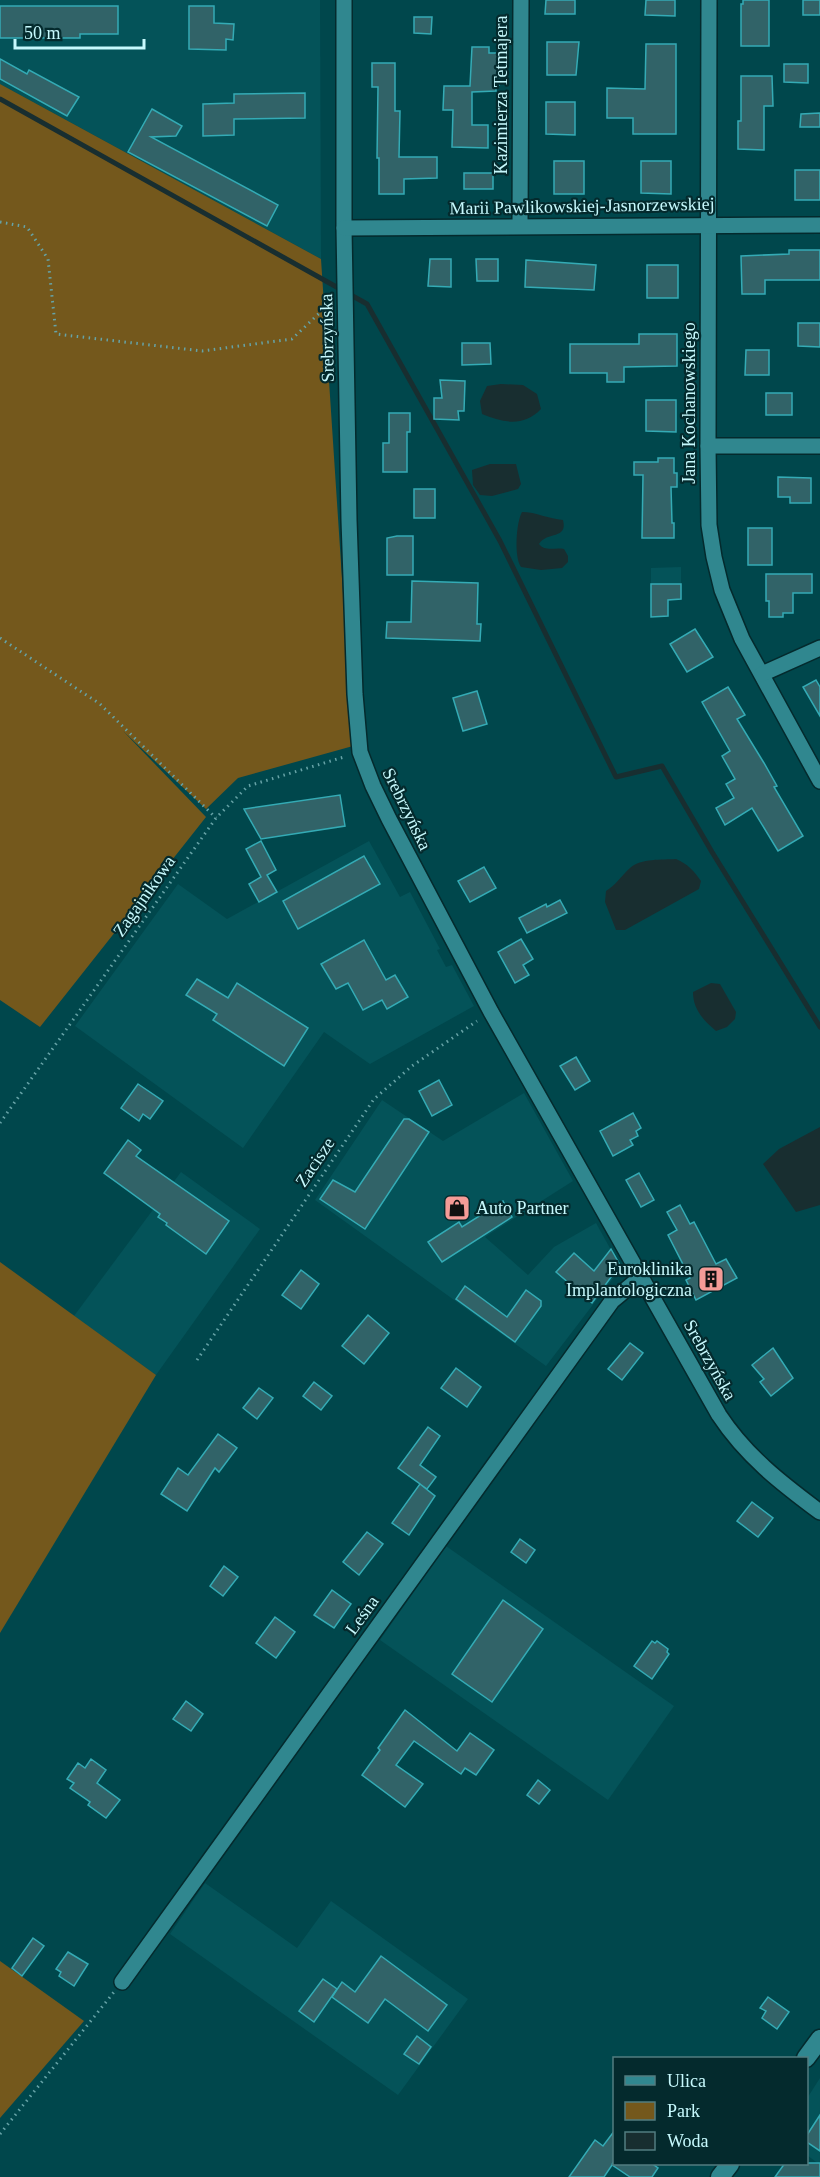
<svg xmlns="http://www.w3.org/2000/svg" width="820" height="2177" font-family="Georgia,serif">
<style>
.built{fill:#045359}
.green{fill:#74581c}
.water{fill:#182e30}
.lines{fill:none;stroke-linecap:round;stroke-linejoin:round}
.stream{stroke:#182e30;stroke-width:5}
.building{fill:#316368;stroke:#34abb5;stroke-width:1.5}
.street-casing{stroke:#042a2d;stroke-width:18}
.secondary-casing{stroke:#042a2d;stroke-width:21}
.path{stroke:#66a3a7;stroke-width:3;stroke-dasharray:1.5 4.5;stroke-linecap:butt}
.street{stroke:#30878f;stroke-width:15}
.secondary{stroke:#30878f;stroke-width:18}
.labels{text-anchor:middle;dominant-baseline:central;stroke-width:4.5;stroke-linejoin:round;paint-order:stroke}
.street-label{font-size:18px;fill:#c7f9fd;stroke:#042a2d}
.poi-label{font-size:18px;fill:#c7f9fd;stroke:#042a2d;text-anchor:start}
</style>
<rect width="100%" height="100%" fill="#00474c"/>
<g class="built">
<path d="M0 0H320L321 259 0 84Z"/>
<path d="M681 567V584H651V568Z"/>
<path d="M369 841 400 897 410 892 440 949 437 950 446 967 452 965 474 1006 370 1064 324 1032 243 1148 75 1026 178 884 227 919Z"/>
<path d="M524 1093 573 1181 485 1237 528 1275 554 1247 596 1223 621 1268 546 1366 315 1200 382 1100 443 1141Z"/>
<path d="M181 1172 260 1229 156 1375 74 1316Z"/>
<path d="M446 1546 674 1706 608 1800 380 1640Z"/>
<path d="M205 1883 297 1948 331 1901 468 1999 398 2095 170 1934Z"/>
<path d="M820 2078V2165L807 2155 806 2100Z"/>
</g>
<g class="green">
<path d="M0 84 321 259 353 746 238 778 206 809 123 731 206 817 40 1027 0 1000Z"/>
<path d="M0 1262 156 1375 0 1633Z"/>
<path d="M0 1961 84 2021 0 2118Z"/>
</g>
<g class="water">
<path d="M501 384 523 385 537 394 541 409C524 427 503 423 482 414L480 401 487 386Z"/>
<path d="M490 464H516L521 484 518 489 492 496 480 495 473 485 472 470Z"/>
<path d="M522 512C536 512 549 519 563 520 568 540 547 531 539 544 545 552 555 547 564 549L568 556V562L562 568 541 570 521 567C514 557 516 523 522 512Z"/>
<path d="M676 859C688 864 694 871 701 881L699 889 625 930H616L605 902 606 891C616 885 621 876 630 868 641 858 662 860 676 859Z"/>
<path d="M711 983 720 984 736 1012 735 1019 727 1027 716 1031C703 1020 693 1009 693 992Z"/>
<path d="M820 1127V1205L796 1212 763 1164 779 1149Z"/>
</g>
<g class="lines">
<path class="stream" d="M0 99 367 304 500 541 616 777 662 766 712 852 820 1027"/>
</g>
<g class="building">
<path d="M546 0H575V14H545Z"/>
<path d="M646 0H675V16L645 15Z"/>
<path d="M743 0H769V46H741V4H743Z"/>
<rect x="803" y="0" width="17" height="15"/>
<path d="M0 6H118V34H80V38H0Z"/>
<path d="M189 6H214V23L234 24 233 40 226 39V50L189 49Z"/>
<path d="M414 17H432L431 34 414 33Z"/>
<path d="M547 42H579L576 75H547Z"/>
<path d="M646 44H676V134H633V118H607V88L645 89Z"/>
<path d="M472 47H489V53H498L499 85H496V91L472 92V125H488V148L452 147 453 110H443L444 86H470Z"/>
<path d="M0 59 27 74 29 70 79 97 67 116 0 79Z"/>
<path d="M372 63H395V111H400L399 157H437V178L404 179V194H379V158H377L378 87H372Z"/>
<path d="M784 64H808V83L784 82Z"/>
<path d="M741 76H772L773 106H764V150L738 149V121H741Z"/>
<path d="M305 93V118L234 119V135L203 136V104L234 103V94Z"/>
<path d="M546 102H575V135L546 134Z"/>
<path d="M152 109 182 126 176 136 151 137 278 205 267 226 128 152Z"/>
<path d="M820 113V127H800L801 114Z"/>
<rect x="554" y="161" width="30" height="33"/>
<path d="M641 161H671V194L641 193Z"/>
<rect x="795" y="170" width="25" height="30"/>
<rect x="464" y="173" width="29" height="16"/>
<path d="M789 250H820V280H765V294H742L741 256 789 254Z"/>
<path d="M430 259H451V287L428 286Z"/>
<path d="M476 259H498V281H477Z"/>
<path d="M526 260 596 265 594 290 525 287Z"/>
<rect x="647" y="265" width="31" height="33"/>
<path d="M798 323H820V347L798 346Z"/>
<path d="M639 334H677V366L624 367V382H607V373H570V344H639Z"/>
<path d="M462 343H490L491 364 462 365Z"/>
<path d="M746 350H769V375H745Z"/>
<path d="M440 380 465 381 464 411H458L459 420 434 419V398H442Z"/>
<rect x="766" y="393" width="26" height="22"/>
<path d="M646 400H676V432L646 431Z"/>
<path d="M389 413H410V432H407V472H383V443H389Z"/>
<path d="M658 458H674V473H677V487H671L672 523H674V538H642L643 475H634V462H658Z"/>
<path d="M778 477 811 478V503H790V497H778Z"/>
<rect x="414" y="489" width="21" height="29"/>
<rect x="748" y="528" width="24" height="37"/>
<path d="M397 536H413V575H387V538Z"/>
<path d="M766 574H812V593H793V613H783V617H769V601H766Z"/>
<path d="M412 581 478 583 477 624H481L480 641 386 638 387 622H411Z"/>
<path d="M651 584H681V599L668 600V616L651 617Z"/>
<path d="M695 629 713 657 687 672 670 644Z"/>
<path d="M816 680 820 687V716L803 687Z"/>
<path d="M728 687 745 715 737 719 764 763 777 786 774 787 803 836 778 851 752 808 725 825 716 808 734 798 726 784 735 779 722 756 730 751 702 702Z"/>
<path d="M477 691 487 724 463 731 453 698Z"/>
<path d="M340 795 345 826 261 839 244 809Z"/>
<path d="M261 841 276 870 267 875 277 892 259 902 249 884 261 877 246 849Z"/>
<path d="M364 856 380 884 298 929 283 901Z"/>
<path d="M484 867 496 888 470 902 458 881Z"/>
<path d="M560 900 567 913 527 933 519 918 546 904 547 907Z"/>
<path d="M521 939 533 959 523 965 529 975 515 983 498 952Z"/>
<path d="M364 940 386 980 395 975 408 997 387 1009 382 1000 363 1010 348 983 336 989 321 964Z"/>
<path d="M197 979 228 998 237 983 308 1028 284 1066 213 1020 217 1014 186 995Z"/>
<path d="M576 1057 590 1081 575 1090 560 1066Z"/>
<path d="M439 1080 452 1105 432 1116 419 1091Z"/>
<path d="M138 1084 163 1101 150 1119 143 1114 139 1121 121 1108Z"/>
<path d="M633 1113 641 1128 636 1131 638 1136 630 1140 633 1145 613 1156 600 1131Z"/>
<path d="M404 1119H409L429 1132 365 1229 320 1199 333 1180 355 1192Z"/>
<path d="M128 1140 141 1150 136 1156 229 1221 206 1254 166 1225 167 1223 158 1217 160 1214 104 1173Z"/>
<path d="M639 1173 654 1200 641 1207 626 1180Z"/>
<path d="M503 1201 512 1217 442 1262 428 1242 459 1222 462 1227Z"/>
<path d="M680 1205 690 1224 694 1222 716 1264 726 1259 737 1278 696 1300 686 1280 690 1278 668 1235 677 1230 667 1212Z"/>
<path d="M611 1249 620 1265 592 1303 556 1272 574 1253 594 1271Z"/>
<path d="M301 1270 319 1284 301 1309 282 1295Z"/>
<path d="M465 1286 507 1317 526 1290 541 1301V1306L515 1342 456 1299Z"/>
<path d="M368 1315 389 1333 364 1364 342 1346Z"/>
<path d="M630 1343 643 1353 622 1380 608 1369Z"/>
<path d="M773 1348 793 1378 771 1396 760 1382 764 1379 752 1365Z"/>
<path d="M456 1368 481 1387 467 1407 441 1388Z"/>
<path d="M314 1382 332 1396 321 1410 303 1396Z"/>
<path d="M259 1388 273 1398 257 1419 243 1408Z"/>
<path d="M428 1427 440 1436 420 1465 436 1477 427 1489 420 1484 435 1496 409 1535 392 1523 420 1484 398 1468Z"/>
<path d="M218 1434 237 1448 219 1472 215 1468 187 1511 161 1494 178 1468 188 1475Z"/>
<path d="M752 1502 773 1518 758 1537 737 1521Z"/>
<path d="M367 1532 383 1544 359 1575 343 1562Z"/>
<path d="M520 1539 535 1550 526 1563 511 1552Z"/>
<path d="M224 1566 238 1577 223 1596 210 1586Z"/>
<path d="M332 1590 351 1604 334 1628 314 1615Z"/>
<path d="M503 1600 543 1629 492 1702 452 1674Z"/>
<path d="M275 1617 295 1632 276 1658 256 1643Z"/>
<path d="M652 1641 655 1643 657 1641 668 1649 667 1652 669 1654 652 1679 634 1666Z"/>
<path d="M186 1701 203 1714 191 1731 173 1719Z"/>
<path d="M405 1710 457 1751 470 1733 494 1750 476 1775 465 1768 461 1774 414 1741 396 1765 423 1784 405 1807 362 1775 380 1750 378 1748Z"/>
<path d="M91 1759 106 1770 97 1783 120 1800 106 1818 88 1805 90 1802 70 1788 74 1783 67 1779 78 1763 85 1768Z"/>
<path d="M538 1780 550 1790 539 1804 527 1795Z"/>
<path d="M33 1938 44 1946 22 1976 12 1968Z"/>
<path d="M68 1952 88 1964 74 1986 59 1976 61 1972 56 1969Z"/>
<path d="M381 1956 447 2005 428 2031 385 1999 368 2023 332 1997 342 1982 355 1992Z"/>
<path d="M323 1979 337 1989 314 2022 299 2011Z"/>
<path d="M768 1997 789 2012 777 2029 762 2018 766 2011 760 2008Z"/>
<path d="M417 2036 431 2047 419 2064 404 2054Z"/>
<path d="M820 2115V2151L807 2142V2135Z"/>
<path d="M615 2130V2161L613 2163H651L658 2168 652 2177H630L612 2165 604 2177H569L595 2140 603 2146Z"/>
<path d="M785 2163H820V2177H775Z"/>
</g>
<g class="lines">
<defs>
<g id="street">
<path d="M344 0V228L349 520 355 694 360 752 373 786 389 819 491 1012 719 1415C746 1456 781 1483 820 1512"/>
<path d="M709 0 708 446 709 525 714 557 722 590 742 639 820 781"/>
<path d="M520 226 521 0"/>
<path d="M344 228 820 225"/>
<path d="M708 446H820"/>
<path d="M762 674 820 648"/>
<path d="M122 1982 612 1301 641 1277"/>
</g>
<g id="secondary">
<path d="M806 2058 820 2039"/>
<path d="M720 2177 730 2164"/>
</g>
</defs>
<use href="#street" class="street-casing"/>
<use href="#secondary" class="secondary-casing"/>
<g class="path">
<path d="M0 222 27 227 48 259 56 334 202 351 292 339 329 304"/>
<path d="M0 638 100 704 216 818"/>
<path d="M0 1123 216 818 248 786 344 757"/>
<path d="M197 1360 374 1099 412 1066 477 1021"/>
<path d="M0 2134 114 1992"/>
</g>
<use href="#street" class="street"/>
<use href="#secondary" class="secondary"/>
</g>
<defs>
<symbol id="shop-square" viewBox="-11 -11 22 22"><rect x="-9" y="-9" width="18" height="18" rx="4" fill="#f59b97" stroke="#042a2d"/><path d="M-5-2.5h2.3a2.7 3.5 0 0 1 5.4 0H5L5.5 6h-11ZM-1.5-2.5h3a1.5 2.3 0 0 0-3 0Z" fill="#111"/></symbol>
<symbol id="building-square" viewBox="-11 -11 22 22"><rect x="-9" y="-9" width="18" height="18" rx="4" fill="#f59b97" stroke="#042a2d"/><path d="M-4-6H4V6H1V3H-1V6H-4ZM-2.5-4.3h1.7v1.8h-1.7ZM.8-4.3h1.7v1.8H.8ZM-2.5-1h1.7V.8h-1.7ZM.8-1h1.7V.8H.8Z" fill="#111"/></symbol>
</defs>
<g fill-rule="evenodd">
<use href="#shop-square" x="442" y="1193" width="30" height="30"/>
<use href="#building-square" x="696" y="1264" width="30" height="30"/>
</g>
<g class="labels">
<g class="street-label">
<text transform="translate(501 95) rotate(-90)">Kazimierza Tetmajera</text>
<text transform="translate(582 206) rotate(-1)">Marii Pawlikowskiej-Jasnorzewskiej</text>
<text transform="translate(327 338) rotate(-91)">Srebrzyńska</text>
<text transform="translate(689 403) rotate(-90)">Jana Kochanowskiego</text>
<text transform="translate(407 809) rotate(64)">Srebrzyńska</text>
<text transform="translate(144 896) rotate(-55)">Zagajnikowa</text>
<text transform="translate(315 1162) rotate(-56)">Zacisze</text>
<text transform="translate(710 1360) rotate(61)">Srebrzyńska</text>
<text transform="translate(362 1615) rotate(-54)">Leśna</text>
</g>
<g class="poi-label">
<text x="476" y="1208">Auto Partner</text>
<text x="692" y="1269" text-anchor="end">Euroklinika<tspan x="692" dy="21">Implantologiczna</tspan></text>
</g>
</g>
<rect x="613" y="2057" width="195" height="108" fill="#042a2d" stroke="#527d80" stroke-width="1.5"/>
<rect x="625" y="2076" width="30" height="9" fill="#30878f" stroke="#527d80" stroke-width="1.5"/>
<text x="667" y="2087" font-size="18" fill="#c7f9fd">Ulica</text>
<rect x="625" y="2102" width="30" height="18" fill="#74581c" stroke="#527d80" stroke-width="1.5"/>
<text x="667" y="2117" font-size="18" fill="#c7f9fd">Park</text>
<rect x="625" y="2132" width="30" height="18" fill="#182e30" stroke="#527d80" stroke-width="1.5"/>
<text x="667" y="2147" font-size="18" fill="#c7f9fd">Woda</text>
<path d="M15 39v9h129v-9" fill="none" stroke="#c7f9fd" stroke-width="3"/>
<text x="24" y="39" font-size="18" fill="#c7f9fd" stroke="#042a2d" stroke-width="4.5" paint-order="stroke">50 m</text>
</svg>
